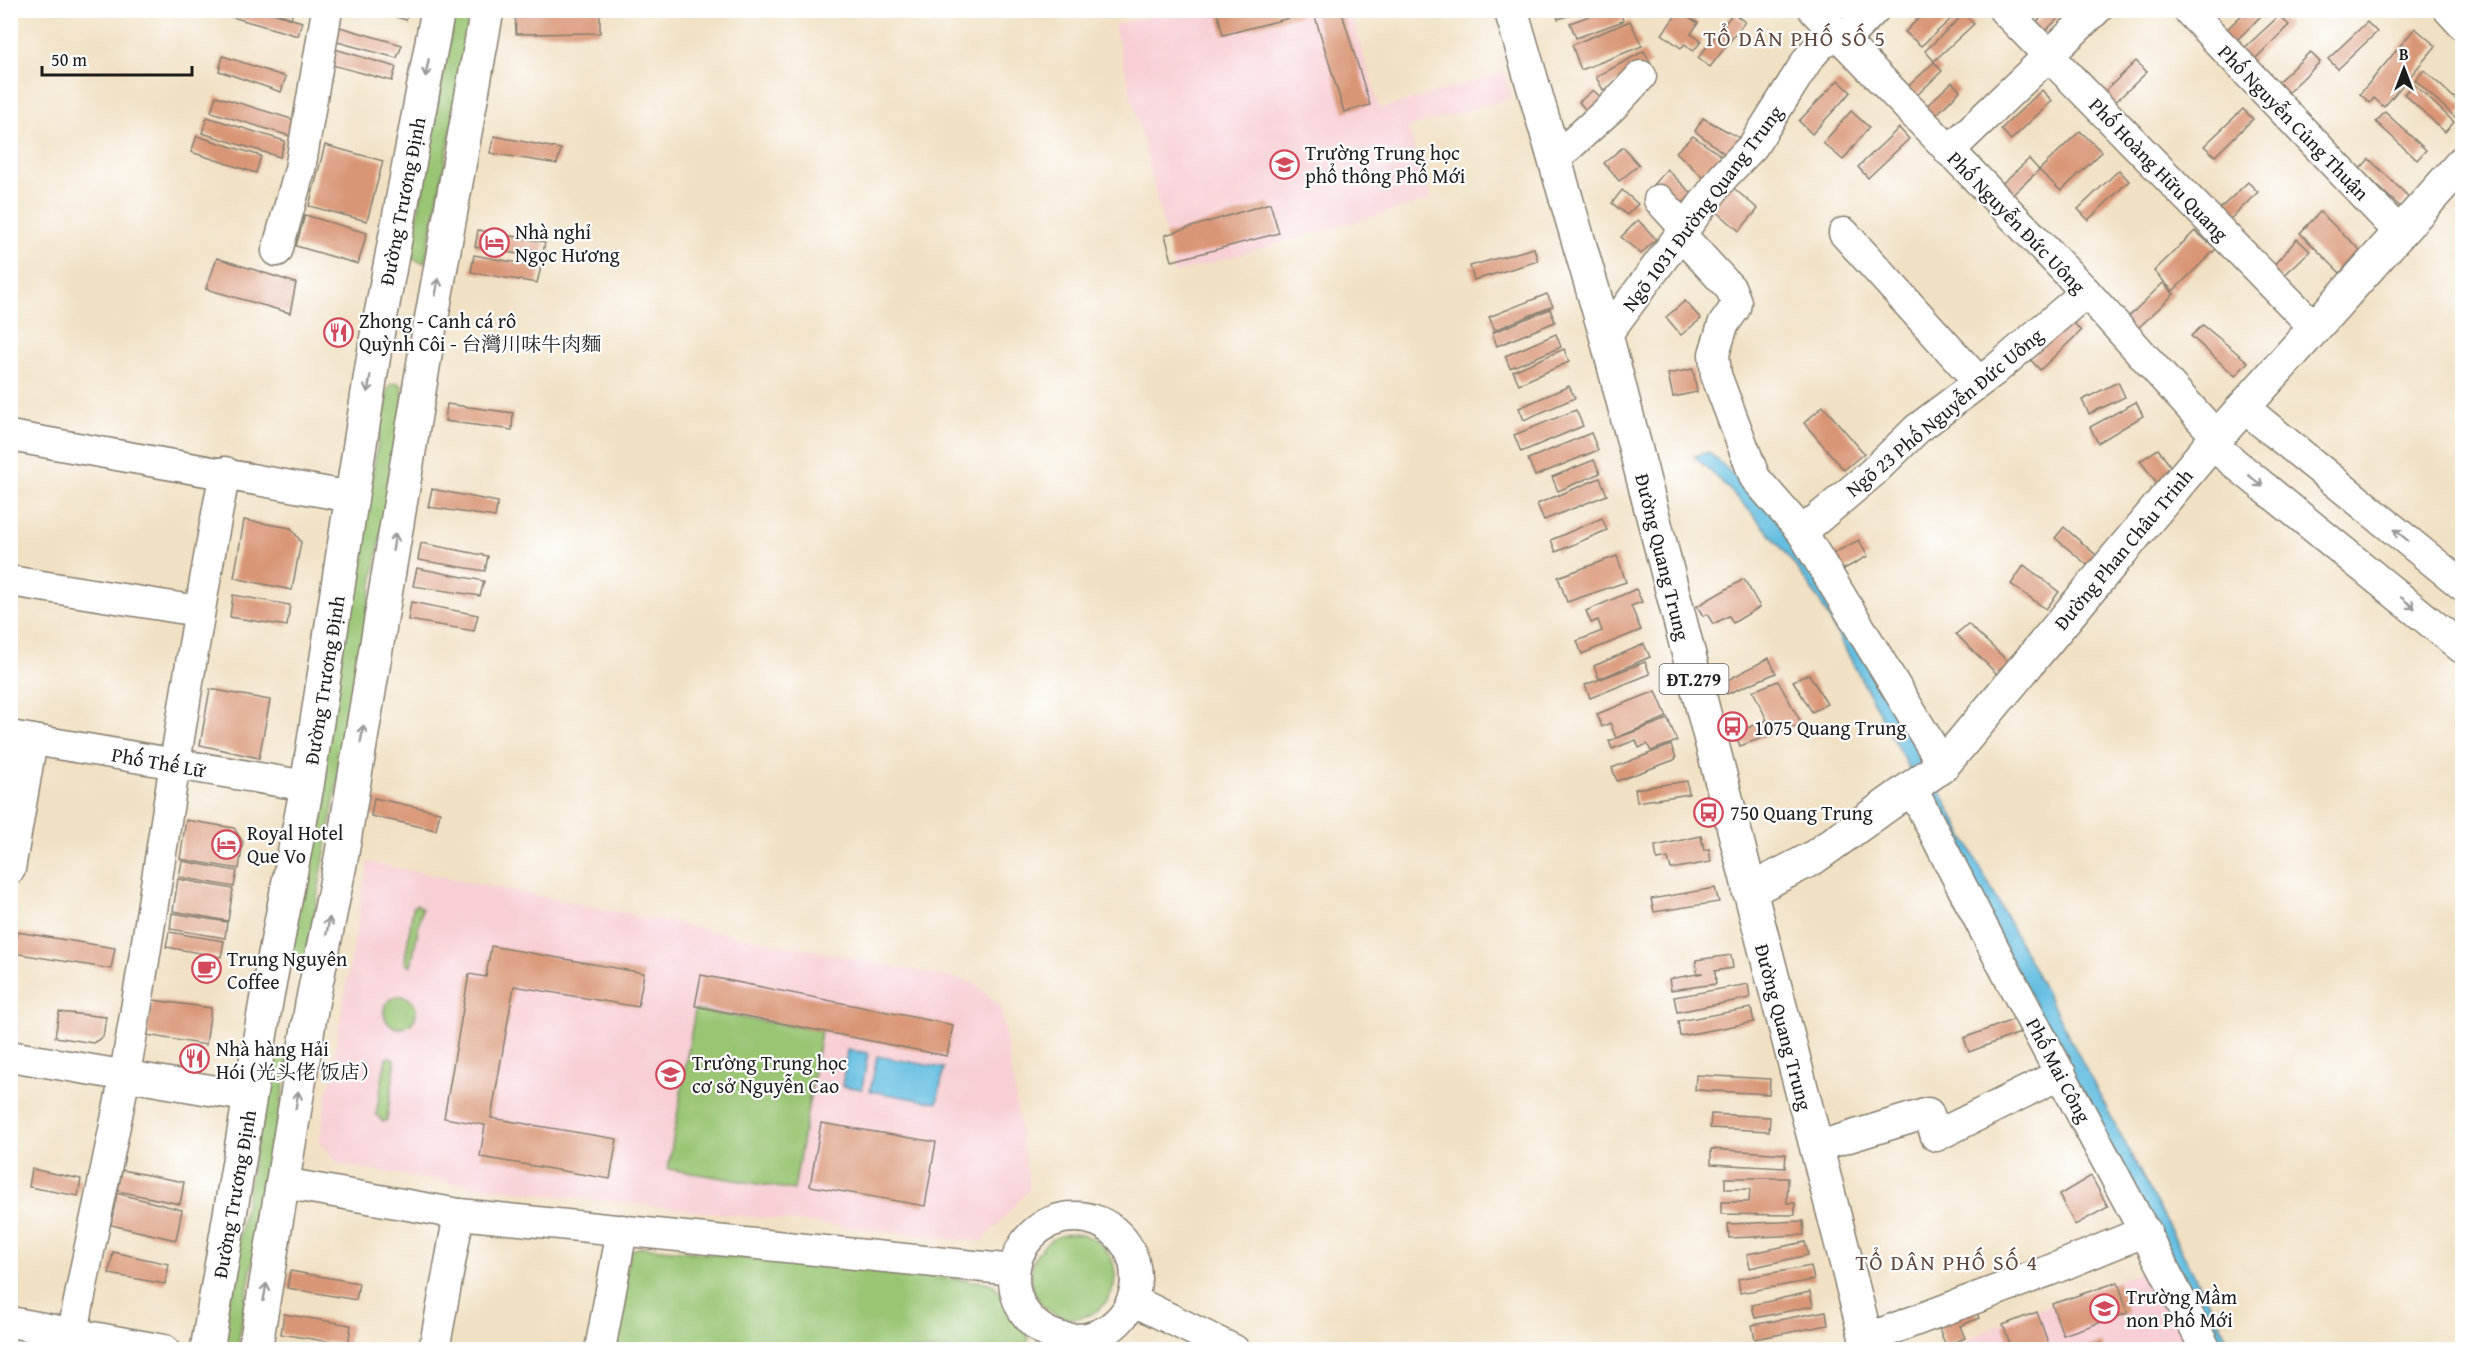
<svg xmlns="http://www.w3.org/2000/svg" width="2473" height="1360" font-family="'Gentium Book Plus','Noto Serif SC',serif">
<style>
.built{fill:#f7cfd4}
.green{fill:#9ac573;stroke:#5b7048;stroke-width:1.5}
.water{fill:#63bee1;stroke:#406d7e;stroke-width:1.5}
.building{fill:#d99676}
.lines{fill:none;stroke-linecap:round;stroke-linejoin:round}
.minor-casing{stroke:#867e70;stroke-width:33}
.major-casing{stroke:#867e70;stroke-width:36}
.minor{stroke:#fff;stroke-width:30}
.major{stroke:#fff;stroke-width:33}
.oneway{stroke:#999}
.labels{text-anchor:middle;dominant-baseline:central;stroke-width:4.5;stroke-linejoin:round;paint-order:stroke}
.shield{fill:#fff;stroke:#606060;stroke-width:1.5}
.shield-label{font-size:18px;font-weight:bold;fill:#1c1c1c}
.street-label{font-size:20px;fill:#1c1c1c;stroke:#fff}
.poi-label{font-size:20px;fill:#1c1c1c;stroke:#fff;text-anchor:start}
.quarter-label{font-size:22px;letter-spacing:1.5px;fill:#5e473c;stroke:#fff}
</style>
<rect width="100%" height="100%" fill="#fff"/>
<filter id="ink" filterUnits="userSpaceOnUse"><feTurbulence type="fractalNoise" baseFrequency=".0167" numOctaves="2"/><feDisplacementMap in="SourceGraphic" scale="12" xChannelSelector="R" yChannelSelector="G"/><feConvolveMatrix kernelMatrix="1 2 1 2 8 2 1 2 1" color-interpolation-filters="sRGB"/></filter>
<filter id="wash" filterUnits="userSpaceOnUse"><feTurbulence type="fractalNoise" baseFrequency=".008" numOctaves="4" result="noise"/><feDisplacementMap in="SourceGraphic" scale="24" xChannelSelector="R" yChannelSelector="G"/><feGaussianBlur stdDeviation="1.35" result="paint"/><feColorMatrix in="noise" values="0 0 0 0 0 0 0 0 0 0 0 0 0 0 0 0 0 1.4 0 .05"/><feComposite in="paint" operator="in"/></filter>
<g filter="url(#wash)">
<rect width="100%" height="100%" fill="#f1e1c4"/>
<g class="built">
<path d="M1169 11H1350L1380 109 1505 72 1512 98 1408 128 1431 200 1175 273 1114 25Z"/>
<path d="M368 862 973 982 1001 1007 1030 1189 982 1242 476 1187 340 1165 319 1142Z"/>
<path d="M2151 1268 2194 1350H1945L2018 1316Z"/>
</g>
<g class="green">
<path d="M455 11H475L425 263 412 259V246Z"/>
<path d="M398 383 402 386 404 401 307 956 302 963H295L290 957 292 935 387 391 391 384Z"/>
<path d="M417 904 422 909 411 966 407 965 405 960 413 907Z"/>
<circle cx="400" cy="1012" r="16"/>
<path d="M695 1010 821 1031 794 1190 668 1169Z"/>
<path d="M277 1053 287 1058 288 1064 237 1349 218 1350 273 1056Z"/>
<path d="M390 1057 394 1059 395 1065 387 1120 383 1122 376 1114 386 1058Z"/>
<circle cx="1073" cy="1276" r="42"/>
<path d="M642 1247 985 1282 994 1285 1000 1293 1029 1338 1025 1350H609L631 1250Z"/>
</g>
<g class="water">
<path d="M1709 452 1785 524 1927 766 2233 1349H2219L1820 602C1785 547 1742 499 1694 456Z"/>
<path d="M847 1050 868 1053 862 1089 842 1086Z"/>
<path d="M877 1056 944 1068 937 1103 870 1091Z"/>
</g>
<g id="blocks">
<g class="building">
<path d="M227 10H263L302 22 298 36 225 15Z"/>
<path d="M269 10H294L291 18Z"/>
<path d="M373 10H409L406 20Z"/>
<path d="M515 10H600V33L516 34Z"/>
<path d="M1217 10H1300L1301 15 1223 35Z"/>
<path d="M1313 10H1341L1370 105 1344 112Z"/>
<path d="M1555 10H1583V11L1558 19Z"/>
<path d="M1605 10H1620L1623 21 1576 38 1570 23Z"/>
<path d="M1927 10H1961L1921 46 1905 32Z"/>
<path d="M2049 10H2067L2035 41 2026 32Z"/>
<path d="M2247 10H2267L2232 45 2221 35Z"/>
<path d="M1679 11 1698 23 1691 34 1702 41 1693 51 1685 44 1681 48 1662 34Z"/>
<path d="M1733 13 1745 22 1710 67 1698 58Z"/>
<path d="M1964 14 1974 24 1934 61 1925 51Z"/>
<path d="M2279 16 2289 25 2251 63 2240 52Z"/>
<path d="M1630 21 1642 46 1581 70 1572 45Z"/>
<path d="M2367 22 2377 32 2338 69 2328 59Z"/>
<path d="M340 27 402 45 397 58 337 42Z"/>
<path d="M2415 28 2436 46 2384 107 2374 98 2370 103 2360 94Z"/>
<path d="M335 49 396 67 392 81 332 65Z"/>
<path d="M1644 51 1651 64 1603 90 1596 77Z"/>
<path d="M2310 52 2320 62 2281 99 2270 89Z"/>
<path d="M223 56 286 77 281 92 219 71Z"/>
<path d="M2136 61 2147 72 2106 111 2096 100Z"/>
<path d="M1934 62 1942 71 1908 104 1899 95Z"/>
<path d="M2424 70 2462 105V110L2456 118 2415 80Z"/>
<path d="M1838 80 1851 92 1812 134 1799 121Z"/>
<path d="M1952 82 1960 91 1926 125 1917 115Z"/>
<path d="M2414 84 2454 122 2445 132 2404 94Z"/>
<path d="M1593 90 1608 104 1593 119 1579 102Z"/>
<path d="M2042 90 2052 101 2011 140 2001 129Z"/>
<path d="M216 96 295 120 290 136 211 112Z"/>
<path d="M2243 109 2253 119 2215 156 2204 146Z"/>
<path d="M1851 111 1869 127 1843 160 1823 143Z"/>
<path d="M2385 112 2426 150 2417 160 2376 122Z"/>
<path d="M207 117 285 141 280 157 202 133Z"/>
<path d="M1703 118 1747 142 1734 161 1695 131Z"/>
<path d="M1899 128 1909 139 1868 178 1858 167Z"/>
<path d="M2080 131 2102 152 2061 191 2039 170Z"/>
<path d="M197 136 261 156 256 173 191 152Z"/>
<path d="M494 136 561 149 557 164 490 153Z"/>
<path d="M1693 136 1732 163 1711 185 1676 152Z"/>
<path d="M325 145 383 161 367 221 309 206Z"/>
<path d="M1623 147 1639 165 1619 181 1604 163Z"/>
<path d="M2029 159 2039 170 2005 202 1994 191Z"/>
<path d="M2369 159 2409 197 2400 207 2360 169Z"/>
<path d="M1667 169 1692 194 1675 211 1652 186Z"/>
<path d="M2119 170 2129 181 2088 220 2078 209Z"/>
<path d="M1723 179 1758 209 1739 231 1706 202Z"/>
<path d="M2248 182 2258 192 2220 229 2209 219Z"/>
<path d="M1622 190 1638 204 1627 215 1612 203Z"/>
<path d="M1270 203 1279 233 1172 261 1165 235Z"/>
<path d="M2320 212 2360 250 2340 273 2300 233Z"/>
<path d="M305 215 367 233 358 264 296 246Z"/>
<path d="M1638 220 1656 239 1641 254 1621 237Z"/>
<path d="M478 230 545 242 542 258 475 247Z"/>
<path d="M2195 231 2216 249 2173 291 2154 271Z"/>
<path d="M2297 239 2310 251 2276 283 2266 274Z"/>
<path d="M1534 248 1538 261 1474 280 1470 266Z"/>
<path d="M474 255 541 267 537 283 471 272Z"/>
<path d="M217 258 296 283 290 313 206 289Z"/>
<path d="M2163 283 2174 294 2133 333 2123 322Z"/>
<path d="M1547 294 1553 306 1495 330 1489 317Z"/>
<path d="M1685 301 1701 319 1681 335 1666 317Z"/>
<path d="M1550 309 1555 322 1497 346 1492 333Z"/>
<path d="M2071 320 2081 331 2040 370 2030 359Z"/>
<path d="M2203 325 2248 362 2235 376 2191 336Z"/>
<path d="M1556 334 1561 347 1510 368 1505 356Z"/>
<path d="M1564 349 1569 362 1519 384 1513 371Z"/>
<path d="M1693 369 1697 392 1673 397 1668 374Z"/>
<path d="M2118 382 2125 397 2089 414 2082 400Z"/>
<path d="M1569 386 1575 398 1524 420 1519 408Z"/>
<path d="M2136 402 2143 416 2098 443 2090 427Z"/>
<path d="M447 404 513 413 512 430 445 421Z"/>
<path d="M1823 406 1864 453 1844 470 1804 423Z"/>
<path d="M1576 410 1583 426 1521 452 1514 435Z"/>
<path d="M1591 433 1598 450 1535 476 1528 459Z"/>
<path d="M2158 449 2185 486 2171 501 2140 461Z"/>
<path d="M1594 460 1600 473 1558 491 1552 477Z"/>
<path d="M1600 478 1607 495 1544 520 1537 504Z"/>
<path d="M432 489 498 502 495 517 428 507Z"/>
<path d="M1602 518 1607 530 1556 552 1551 540Z"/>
<path d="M244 520 291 528 301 542 292 590 234 578Z"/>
<path d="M2064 527 2105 563 2098 574 2055 538Z"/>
<path d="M1859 540 1868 556 1833 575 1824 558Z"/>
<path d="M421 543 488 556 485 571 418 560Z"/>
<path d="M1617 556 1626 582 1567 602 1558 577Z"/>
<path d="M2024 565 2059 592 2046 609 2011 584Z"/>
<path d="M417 568 484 581 480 596 413 586Z"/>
<path d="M1744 579 1760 607 1733 623 1729 616 1713 624 1707 614 1703 616 1697 606Z"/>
<path d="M1636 589 1642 602 1631 606 1641 630 1582 654 1577 641 1602 631 1598 620 1591 623 1586 611Z"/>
<path d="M233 595 290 605 287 626 230 617Z"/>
<path d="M411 602 478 615 474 631 408 620Z"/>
<path d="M1968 624 2011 664 2000 677 1956 634Z"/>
<path d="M1644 644 1650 657 1599 679 1594 666Z"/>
<path d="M1769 658 1776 673 1727 694 1722 683Z"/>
<path d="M1645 662 1650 674 1590 698 1585 685Z"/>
<path d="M1809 674 1827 704 1812 712 1793 681Z"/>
<path d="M1778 681 1802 724 1740 746 1735 733 1767 720 1753 691Z"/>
<path d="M210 689 270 700 259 758 200 745Z"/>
<path d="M1656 691 1667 717 1616 738 1610 723 1602 727 1597 714Z"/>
<path d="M1668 719 1677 741 1651 751 1647 744 1639 748 1636 740 1612 749 1609 741Z"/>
<path d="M1671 745 1676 758 1674 760 1617 781 1612 768Z"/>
<path d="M1687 781 1689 794 1637 802 1635 789Z"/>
<path d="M374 798 440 812 436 830 371 816Z"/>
<path d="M186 820 234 828 243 842 239 869 180 859Z"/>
<path d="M1701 836 1704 850 1709 849 1711 862 1671 869 1668 858 1657 860 1655 846Z"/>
<path d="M182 861 237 871 234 887 179 877Z"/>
<path d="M178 879 233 889 228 921 173 911Z"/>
<path d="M1715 888 1719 902 1654 912 1651 899Z"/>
<path d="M172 913 227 922 225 938 170 929Z"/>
<path d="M17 932 115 948 111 969 13 953Z"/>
<path d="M169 932 224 941 221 957 166 947Z"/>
<path d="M491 946 644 973 638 1007 514 986 491 1118 617 1139 610 1179 480 1157 485 1125 444 1118 469 974 486 977Z"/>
<path d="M1731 955 1733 968 1715 971 1716 984 1671 990 1669 979 1703 973H1697L1696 960Z"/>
<path d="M701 975 953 1025 947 1056 695 1006Z"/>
<path d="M1748 984 1750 998 1677 1012 1674 997Z"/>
<path d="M153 1000 211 1008 206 1045 146 1035Z"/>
<path d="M1751 1008 1754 1022 1680 1036 1678 1021Z"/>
<path d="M59 1012 106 1017 103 1037 93 1043 55 1037Z"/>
<path d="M2015 1019 2020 1033 1969 1052 1964 1038Z"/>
<path d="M1696 1075 1770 1079 1769 1094 1695 1090Z"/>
<path d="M1711 1114 1770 1117 1769 1131 1710 1128Z"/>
<path d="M821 1123 936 1142 925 1206 810 1186Z"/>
<path d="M1711 1149 1786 1154 1785 1168 1711 1164Z"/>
<path d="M32 1169 81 1179 78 1196 29 1187Z"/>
<path d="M122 1170 184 1182 180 1204 118 1191Z"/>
<path d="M2091 1176 2108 1207 2075 1225 2059 1195Z"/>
<path d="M1725 1178H1788L1787 1203H1795V1215L1721 1214V1202H1749L1750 1189H1725Z"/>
<path d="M116 1193 182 1210 176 1240 111 1225Z"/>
<path d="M1803 1221 1804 1235 1729 1238 1728 1224Z"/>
<path d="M1805 1242 1808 1255 1750 1268 1747 1254Z"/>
<path d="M113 1252 169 1264 165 1284 109 1274Z"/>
<path d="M1811 1266 1814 1280 1740 1293 1738 1279Z"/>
<path d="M290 1271 359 1283 356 1300 287 1288Z"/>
<path d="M2118 1282 2128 1313 2063 1335 2052 1304Z"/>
<path d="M1810 1292 1813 1306 1755 1318 1752 1305Z"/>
<path d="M1972 1302 1979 1318 1960 1326 1965 1338 1946 1346 1934 1316Z"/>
<path d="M1826 1311 1828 1325 1755 1339 1752 1325Z"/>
<path d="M2037 1312 2049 1345 2038 1350H2012L2003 1325Z"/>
<path d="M284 1314 351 1325 348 1345 281 1334Z"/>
<path d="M2101 1342 2104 1350H2080V1349Z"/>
</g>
</g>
</g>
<g filter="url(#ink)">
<use href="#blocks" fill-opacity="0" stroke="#867e70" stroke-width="1.5"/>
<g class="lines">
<defs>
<g id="minor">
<path d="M1814 10 2086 292 2217 437"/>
<path d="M2004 10 2315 328"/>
<path d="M2188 10 2400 233"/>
<path d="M2449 10 2462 24"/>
<path d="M1949 151 2096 10"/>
<path d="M1555 159 1613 106 1641 76"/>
<path d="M1659 200 1685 228"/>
<path d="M1844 233 1979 382"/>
<path d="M1680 234 1731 289 1736 302 1735 308 1723 325 1714 354 1716 375 1755 478 1802 532 1943 765"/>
<path d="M277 251 300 169 327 10"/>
<path d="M1606 335 1723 177 1753 146 1808 59 1821 44 1855 29 1874 10"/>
<path d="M2243 407 2462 585"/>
<path d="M10 436 352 497"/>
<path d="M2211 444 2462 648"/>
<path d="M1802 532 1872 473 1917 429 1994 371 2086 292"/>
<path d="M10 581 198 611"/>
<path d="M10 736 307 786"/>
<path d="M1913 790C2006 979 2110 1162 2206 1350"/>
<path d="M10 869 32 740"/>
<path d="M10 1056 251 1097"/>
<path d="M1816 1147 1928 1113 1936 1136 2061 1074"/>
<path d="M283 1183 459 1214 1014 1270"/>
<circle cx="1075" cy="1278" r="61"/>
<path d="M1132 1300 1234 1350"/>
<path d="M10 1322 164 1350"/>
<path d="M1866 1339 2048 1271 2146 1231"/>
<path d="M70 1350C86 1257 108 1166 125 1074 160 874 186 672 225 472"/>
<path d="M434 1350 459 1214"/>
<path d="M600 1350 622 1230"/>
</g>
<g id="major">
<path d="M1511 10 1606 335 1869 1350"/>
<path d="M1749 891 1813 858 1943 765 2217 437 2462 163"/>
<path d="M207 1350 267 996 307 786 376 341 438 10"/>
<path d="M255 1350 312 1004 341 859 426 349 487 10"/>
</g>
</defs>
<use href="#minor" class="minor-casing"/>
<use href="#major" class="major-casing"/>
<use href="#minor" class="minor"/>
<use href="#major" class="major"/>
</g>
<defs><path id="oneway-shaft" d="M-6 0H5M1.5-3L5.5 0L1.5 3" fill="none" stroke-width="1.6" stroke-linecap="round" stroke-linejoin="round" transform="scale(1.5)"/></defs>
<g class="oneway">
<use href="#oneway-shaft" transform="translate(427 68) rotate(101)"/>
<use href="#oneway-shaft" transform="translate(437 287) rotate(-80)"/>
<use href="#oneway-shaft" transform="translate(369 384) rotate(99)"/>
<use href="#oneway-shaft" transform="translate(2256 481) rotate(39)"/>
<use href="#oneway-shaft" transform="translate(2401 535) rotate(-141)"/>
<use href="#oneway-shaft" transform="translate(394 542) rotate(-81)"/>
<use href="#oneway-shaft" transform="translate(2408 603) rotate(39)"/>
<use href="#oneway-shaft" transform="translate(362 734) rotate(-81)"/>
<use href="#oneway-shaft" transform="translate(328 926) rotate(-79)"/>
<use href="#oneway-shaft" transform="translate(297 1100) rotate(-81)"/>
<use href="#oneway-shaft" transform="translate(265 1292) rotate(-80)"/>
</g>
</g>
<defs>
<symbol id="school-ring" viewBox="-11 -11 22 22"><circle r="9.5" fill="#fff" stroke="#d1495b" stroke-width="1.5"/><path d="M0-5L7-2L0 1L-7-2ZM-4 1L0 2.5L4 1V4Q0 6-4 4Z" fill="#d1495b"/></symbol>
<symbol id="hotel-ring" viewBox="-11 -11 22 22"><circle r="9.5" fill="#fff" stroke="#d1495b" stroke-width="1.5"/><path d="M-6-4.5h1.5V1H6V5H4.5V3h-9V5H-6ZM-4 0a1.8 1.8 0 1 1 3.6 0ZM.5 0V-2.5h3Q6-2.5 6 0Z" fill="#d1495b"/></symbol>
<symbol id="restaurant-ring" viewBox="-11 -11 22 22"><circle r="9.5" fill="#fff" stroke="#d1495b" stroke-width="1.5"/><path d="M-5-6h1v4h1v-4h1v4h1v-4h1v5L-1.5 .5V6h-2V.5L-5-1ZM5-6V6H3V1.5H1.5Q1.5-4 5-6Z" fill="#d1495b"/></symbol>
<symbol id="bus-ring" viewBox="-11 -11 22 22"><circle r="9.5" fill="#fff" stroke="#d1495b" stroke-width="1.5"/><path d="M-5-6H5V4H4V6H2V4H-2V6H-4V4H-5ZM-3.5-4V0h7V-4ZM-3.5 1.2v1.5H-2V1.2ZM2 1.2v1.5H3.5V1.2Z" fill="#d1495b"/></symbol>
<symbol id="cafe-ring" viewBox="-11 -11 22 22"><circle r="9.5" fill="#fff" stroke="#d1495b" stroke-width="1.5"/><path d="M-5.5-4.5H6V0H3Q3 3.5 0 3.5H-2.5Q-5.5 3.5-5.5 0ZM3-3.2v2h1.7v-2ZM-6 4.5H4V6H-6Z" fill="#d1495b"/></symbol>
</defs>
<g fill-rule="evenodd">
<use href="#school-ring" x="1268" y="148" width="33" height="33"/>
<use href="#hotel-ring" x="478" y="226" width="33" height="33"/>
<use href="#restaurant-ring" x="322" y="316" width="33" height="33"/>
<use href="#bus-ring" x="1716" y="710" width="33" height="33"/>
<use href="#bus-ring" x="1692" y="796" width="33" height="33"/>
<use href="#hotel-ring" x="210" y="828" width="33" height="33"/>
<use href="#cafe-ring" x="190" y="952" width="33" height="33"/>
<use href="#restaurant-ring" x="178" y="1042" width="33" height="33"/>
<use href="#school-ring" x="654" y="1058" width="33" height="33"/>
<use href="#school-ring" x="2088" y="1292" width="33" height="33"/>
</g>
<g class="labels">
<rect class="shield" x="1659.5" y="664" width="69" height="30" rx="4.5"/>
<g class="shield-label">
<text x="1694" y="679">ĐT.279</text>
</g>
<g class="street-label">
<text transform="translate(2294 122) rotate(46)">Phố Nguyễn Củng Thuận</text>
<text transform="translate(2159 169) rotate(46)">Phố Hoàng Hữu Quang</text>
<text transform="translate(402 201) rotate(-79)">Đường Trương Định</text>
<text transform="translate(1702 208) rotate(-53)">Ngõ 1031 Đường Quang Trung</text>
<text transform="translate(2017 222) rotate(46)">Phố Nguyễn Đức Uông</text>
<text transform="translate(1944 412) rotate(-40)">Ngõ 23 Phố Nguyễn Đức Uông</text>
<text transform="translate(2123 549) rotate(-50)">Đường Phan Châu Trinh</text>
<text transform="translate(1663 557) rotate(76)">Đường Quang Trung</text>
<text transform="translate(324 680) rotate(-81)">Đường Trương Định</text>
<text transform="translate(159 762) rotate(10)">Phố Thế Lữ</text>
<text transform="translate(1784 1027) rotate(75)">Đường Quang Trung</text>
<text transform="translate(2059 1070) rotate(62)">Phố Mai Công</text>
<text transform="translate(234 1194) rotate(-80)">Đường Trương Định</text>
</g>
<g class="poi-label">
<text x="1305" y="152">Trường Trung học<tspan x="1305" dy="23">phổ thông Phố Mới</tspan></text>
<text x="515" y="231">Nhà nghỉ<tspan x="515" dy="23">Ngọc Hương</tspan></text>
<text x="359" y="320">Zhong - Canh cá rô<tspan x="359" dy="23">Quỳnh Côi - 台灣川味牛肉麵</tspan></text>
<text x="1754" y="727">1075 Quang Trung</text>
<text x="1730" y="812">750 Quang Trung</text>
<text x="247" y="832">Royal Hotel<tspan x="247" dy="23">Que Vo</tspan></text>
<text x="227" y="958">Trung Nguyên<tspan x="227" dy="23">Coffee</tspan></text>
<text x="216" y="1048">Nhà hàng Hải<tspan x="216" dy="23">Hói (光头佬 饭店）</tspan></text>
<text x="692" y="1062">Trường Trung học<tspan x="692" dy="23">cơ sở Nguyễn Cao</tspan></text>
<text x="2126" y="1296">Trường Mầm<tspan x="2126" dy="23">non Phố Mới</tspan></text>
</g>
<g class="quarter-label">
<text x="1795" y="38">TỔ DÂN PHỐ SỐ 5</text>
<text x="1947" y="1262">TỔ DÂN PHỐ SỐ 4</text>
</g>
</g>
<rect width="2473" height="1360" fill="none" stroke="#fff" stroke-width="36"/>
<g transform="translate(2404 69)" stroke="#ffffff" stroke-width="4.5" paint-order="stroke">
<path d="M0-4.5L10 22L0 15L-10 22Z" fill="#1c1c1c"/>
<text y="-9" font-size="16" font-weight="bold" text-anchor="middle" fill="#1c1c1c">B</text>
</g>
<path d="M42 66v9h150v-9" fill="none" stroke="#1c1c1c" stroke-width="3"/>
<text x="51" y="66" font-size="18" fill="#1c1c1c" stroke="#ffffff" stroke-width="4.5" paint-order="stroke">50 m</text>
</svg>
